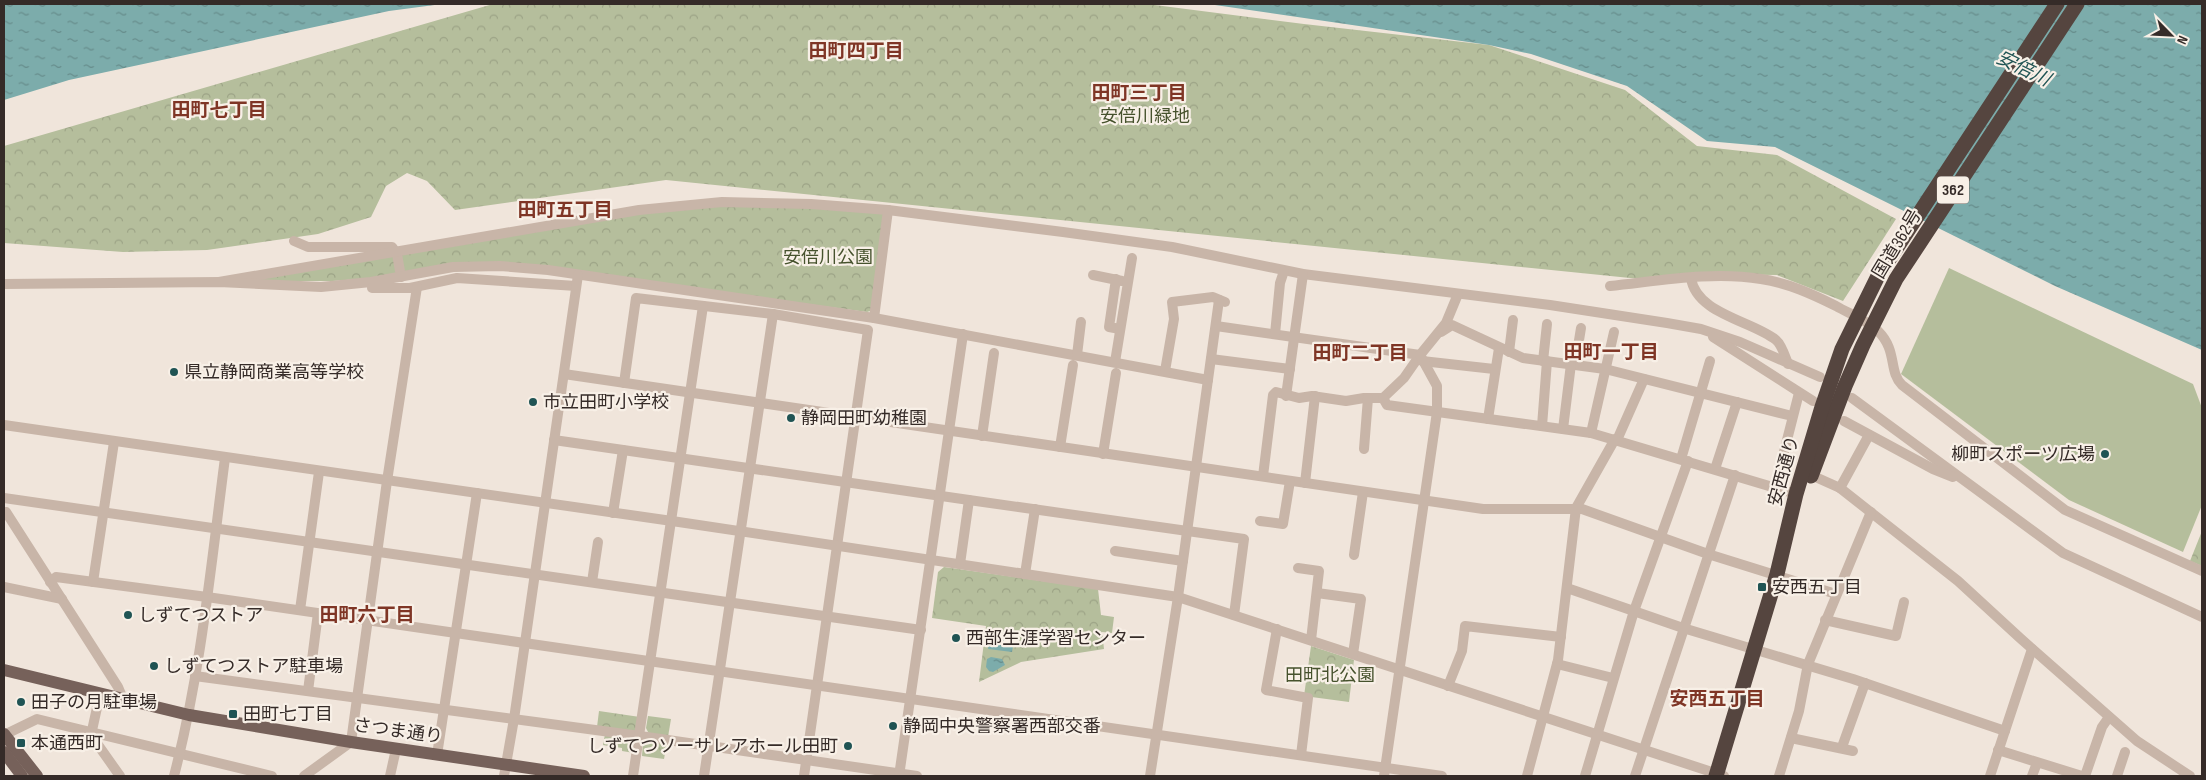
<svg xmlns="http://www.w3.org/2000/svg" width="2206" height="780" font-family="'Sofia Sans Condensed','Noto Sans JP',sans-serif">
<style>
.grass{fill:#b5be9c}
.park{fill:url(#park-crowns)}
.water{fill:url(#water-ripples)}
.lines{fill:none;stroke-linecap:round;stroke-linejoin:round}
.minor{stroke:#c8b5a8;stroke-width:10}
.major{stroke:#76615a;stroke-width:12}
.highway{stroke:#55453f;stroke-width:15}
.poi-dot{fill:#205454;stroke:#f8f0e7;stroke-width:2}
.labels{text-anchor:middle;dominant-baseline:central;stroke-width:4.5;stroke-linejoin:round;paint-order:stroke}
.shield{fill:#f8f0e7;stroke:#706661;stroke-width:1}
.shield-label{font-size:16px;font-weight:bold;fill:#352b28}
.park-label{font-size:18px;fill:#46522d;stroke:#f8f0e7}
.street-label{font-size:18px;fill:#352b28;stroke:#f8f0e7}
.poi-label{font-size:18px;fill:#352b28;stroke:#f8f0e7;text-anchor:start}
.neighbourhood-label{font-size:19px;font-weight:bold;fill:#7f3525;stroke:#f8f0e7}
.water-label{font-size:19px;font-style:italic;fill:#205454;stroke:#f8f0e7}
</style>
<defs>
<pattern id="park-crowns" width="20" height="18" patternUnits="userSpaceOnUse" patternTransform="scale(1.25)"><rect width="20" height="18" fill="#b5be9c"/><path d="M2 6a3 3 0 1 1 6 0M12 15a3 3 0 1 1 6 0" fill="none" stroke="#9ca386"/></pattern>
<pattern id="water-ripples" width="26" height="14" patternUnits="userSpaceOnUse" patternTransform="scale(1.25)"><rect width="26" height="14" fill="#7cacab"/><path d="M2 4q2-2 4 0t4 0M15 11q2-2 4 0t4 0" fill="none" stroke="#668c8b"/></pattern>
</defs>
<rect width="100%" height="100%" fill="#f0e5db"/>
<path class="grass" d="M1949 268 2193 384 2202 408V505L2183 552 2069 500 1901 374Z"/>
<g class="park">
<path d="M493 4H1147L1304 24 1489 45 1625 90 1697 146 1777 155 1896 219 1843 301 1777 275 1694 274 1640 279 666 180 455 210 427 181 407 173 386 186 371 217 318 234 207 250 123 252 4 243V146Z"/>
<path d="M740 206 822 208 885 213 873 310 867 312 523 266 333 281H239L630 215 696 207Z"/>
<path d="M2202 531V566L2190 561Z"/>
<path d="M944 567 1098 589 1101 615 1114 617 1112 633 1102 632 1104 649 1021 662 979 682 986 626 932 618 938 572Z"/>
<path d="M1311 646 1354 660 1349 702 1304 696Z"/>
<path d="M599 711 640 717 638 730 633 732 597 727Z"/>
<path d="M648 716 671 719 668 737 649 734 646 728Z"/>
<path d="M605 734 636 741 634 753 622 751V748L603 745Z"/>
<path d="M647 739 667 742 664 759 642 756 643 742Z"/>
</g>
<g class="water">
<path d="M4 4H442L389 11 69 80 4 100Z"/>
<path d="M1208 4H2202V350L2055 286 1775 147 1707 141 1627 86 1531 54 1489 45Z"/>
<path d="M990 637 1014 640 1012 652 988 649Z"/>
<path d="M991 657 1002 659 1005 665 993 672 989 671 986 667 987 659Z"/>
</g>
<g class="lines">
<g class="minor">
<path d="M294 241 308 247H392L397 254 401 277"/>
<path d="M1093 275 1122 281"/>
<path d="M1691 278C1696 314 1753 321 1776 340 1782 345 1785 356 1788 364"/>
<path d="M1116 279 1109 327 1120 329"/>
<path d="M219 282 639 210 722 202 811 204 888 210 1063 232 1172 247 1303 274 1550 305 1667 323 1701 329 1740 342 1820 377"/>
<path d="M4 284 219 282 321 287 371 282 453 267 500 266 548 270 874 318 1208 380"/>
<path d="M1610 286C1659 281 1712 271 1761 279 1788 283 1812 294 1836 306 1850 314 1867 320 1878 331 1898 351 1888 371 1902 385L2065 510 2202 571"/>
<path d="M372 288H410L457 278 576 286"/>
<path d="M874 318 888 210"/>
<path d="M1216 326 1420 355 1404 378 1383 398H1364L1346 401 1312 396 1299 398 1276 392 1273 395 1263 476"/>
<path d="M1441 332 1452 325 1523 358 1605 369 1792 416"/>
<path d="M1275 334 1280 283 1284 271"/>
<path d="M1713 337 1813 401"/>
<path d="M1509 352 1513 320"/>
<path d="M1077 355 1081 322"/>
<path d="M1211 359 1290 369"/>
<path d="M1422 361 1494 369"/>
<path d="M1543 361 1547 324"/>
<path d="M1115 362 1132 258"/>
<path d="M1575 365 1581 328"/>
<path d="M1165 371 1174 319 1172 302 1213 297 1225 302"/>
<path d="M564 374 1483 509H1582L1708 554 1836 594"/>
<path d="M624 383 636 298 773 314 868 330 804 776"/>
<path d="M1286 396 1303 274"/>
<path d="M1383 398 1387 405 1591 433 1796 494"/>
<path d="M1852 398 2063 553 2202 617"/>
<path d="M1488 419 1499 348"/>
<path d="M1844 421 1933 469 1953 477"/>
<path d="M4 425 672 521 1178 597 1724 776"/>
<path d="M1542 426 1547 361"/>
<path d="M1563 429 1571 364"/>
<path d="M1591 433 1614 332"/>
<path d="M982 436 994 353"/>
<path d="M554 440 969 500"/>
<path d="M1617 440 1644 379"/>
<path d="M1060 447 1073 365"/>
<path d="M1364 449 1368 398"/>
<path d="M1103 454 1116 373"/>
<path d="M1681 459 1710 361"/>
<path d="M1715 469 1737 402"/>
<path d="M1811 475 1840 488 1958 581 2020 638 2137 741 2190 776"/>
<path d="M1305 483 1315 396"/>
<path d="M1775 487 1799 393"/>
<path d="M1840 488 1869 435"/>
<path d="M4 498 921 630"/>
<path d="M6 512 118 687 123 699"/>
<path d="M613 513 623 450"/>
<path d="M1260 521 1283 524 1290 481"/>
<path d="M1115 551 1183 561"/>
<path d="M1354 555 1363 492"/>
<path d="M960 564 969 500 1244 539 1234 615"/>
<path d="M1298 568 1319 571 1311 640"/>
<path d="M1025 574 1035 509"/>
<path d="M50 582 56 577 207 597 1442 776"/>
<path d="M93 582 114 442"/>
<path d="M592 582 598 542"/>
<path d="M4 587 62 599"/>
<path d="M1567 588 1683 628 1853 679 2005 731"/>
<path d="M1317 593 1361 599 1353 654"/>
<path d="M300 610 319 472"/>
<path d="M1825 620 1896 636 1904 602"/>
<path d="M1277 629 1266 690 1308 698 1301 755"/>
<path d="M1557 664 1613 678"/>
<path d="M195 676 640 736 917 776"/>
<path d="M1448 686 1462 651 1465 626 1561 637"/>
<path d="M308 691 318 613"/>
<path d="M100 694 91 735 120 776"/>
<path d="M4 735 37 719 272 776"/>
<path d="M1791 738 1853 751"/>
<path d="M1842 747 1865 683"/>
<path d="M1998 750 2082 776"/>
<path d="M437 755 477 493"/>
<path d="M174 776C201 672 211 565 225 458"/>
<path d="M304 776 351 742 387 481 417 287"/>
<path d="M390 776 396 749"/>
<path d="M504 776 514 719 578 275"/>
<path d="M633 776 703 306"/>
<path d="M704 776 773 314"/>
<path d="M899 776 963 334"/>
<path d="M1150 776 1178 597 1219 300"/>
<path d="M1384 776 1437 412V386L1420 355 1446 323 1458 294"/>
<path d="M1527 776 1558 660 1576 508 1615 439"/>
<path d="M1585 776 1634 611 1688 461"/>
<path d="M1635 776 1735 475"/>
<path d="M1779 776 1799 711 1808 664 1871 512"/>
<path d="M1990 776 2032 649"/>
<path d="M2032 776 2037 763"/>
<path d="M2085 776 2102 727 2109 717"/>
<path d="M2117 776 2125 752"/>
</g>
<g class="major">
<path d="M4 670 189 715 351 742 584 776"/>
<path d="M4 734 37 776"/>
<path d="M4 752 22 776"/>
</g>
<g class="highway">
<path d="M1811 476 1845 386 1863 345 1896 279 2077 4"/>
<path d="M1716 776 1777 574 1796 494 1822 407 1842 349 1878 276 2057 4"/>
</g>
</g>
<g class="poi-dot">
<circle cx="174" cy="372" r="5"/>
<circle cx="533" cy="402" r="5"/>
<circle cx="791" cy="418" r="5"/>
<circle cx="2105" cy="454" r="5"/>
<rect x="1757" y="582" width="10" height="10" rx="2.5"/>
<circle cx="128" cy="615" r="5"/>
<circle cx="956" cy="638" r="5"/>
<circle cx="154" cy="666" r="5"/>
<circle cx="21" cy="702" r="5"/>
<rect x="228" y="709" width="10" height="10" rx="2.5"/>
<circle cx="893" cy="726" r="5"/>
<rect x="16" y="738" width="10" height="10" rx="2.5"/>
<circle cx="848" cy="746" r="5"/>
</g>
<g class="labels">
<rect class="shield" x="1937" y="176.5" width="32" height="27" rx="4"/>
<g class="shield-label">
<text x="1953" y="190">362</text>
</g>
<g class="park-label">
<text x="1145" y="116">安倍川緑地</text>
<text x="828" y="257">安倍川公園</text>
<text x="1330" y="675">田町北公園</text>
</g>
<g class="street-label">
<text transform="translate(1897 244) rotate(-59)">国道362号</text>
<text transform="translate(1784 471) rotate(-75)">安西通り</text>
<text transform="translate(398 731) rotate(8)">さつま通り</text>
</g>
<g class="poi-label">
<text x="184" y="372">県立静岡商業高等学校</text>
<text x="543" y="402">市立田町小学校</text>
<text x="801" y="418">静岡田町幼稚園</text>
<text x="2095" y="454" text-anchor="end">柳町スポーツ広場</text>
<text x="1772" y="587">安西五丁目</text>
<text x="138" y="615">しずてつストア</text>
<text x="966" y="638">西部生涯学習センター</text>
<text x="164" y="666">しずてつストア駐車場</text>
<text x="31" y="702">田子の月駐車場</text>
<text x="243" y="714">田町七丁目</text>
<text x="903" y="726">静岡中央警察署西部交番</text>
<text x="31" y="743">本通西町</text>
<text x="838" y="746" text-anchor="end">しずてつソーサレアホール田町</text>
</g>
<g class="neighbourhood-label">
<text x="856" y="51">田町四丁目</text>
<text x="1139" y="93">田町三丁目</text>
<text x="219" y="110">田町七丁目</text>
<text x="565" y="210">田町五丁目</text>
<text x="1611" y="352">田町一丁目</text>
<text x="1360" y="353">田町二丁目</text>
<text x="367" y="615">田町六丁目</text>
<text x="1717" y="699">安西五丁目</text>
</g>
<g class="water-label">
<text transform="translate(2023 69) rotate(26)">安倍川</text>
</g>
</g>
<rect width="2206" height="780" fill="none" stroke="#352b28" stroke-width="10"/>
<g transform="translate(2171 35) rotate(114)" stroke="#f8f0e7" stroke-width="4" paint-order="stroke">
<path d="M0-4L9 19L0 12L-9 19Z" fill="#352b28"/>
<text y="-8" font-size="14" font-weight="bold" text-anchor="middle" fill="#352b28">N</text>
</g>
</svg>
